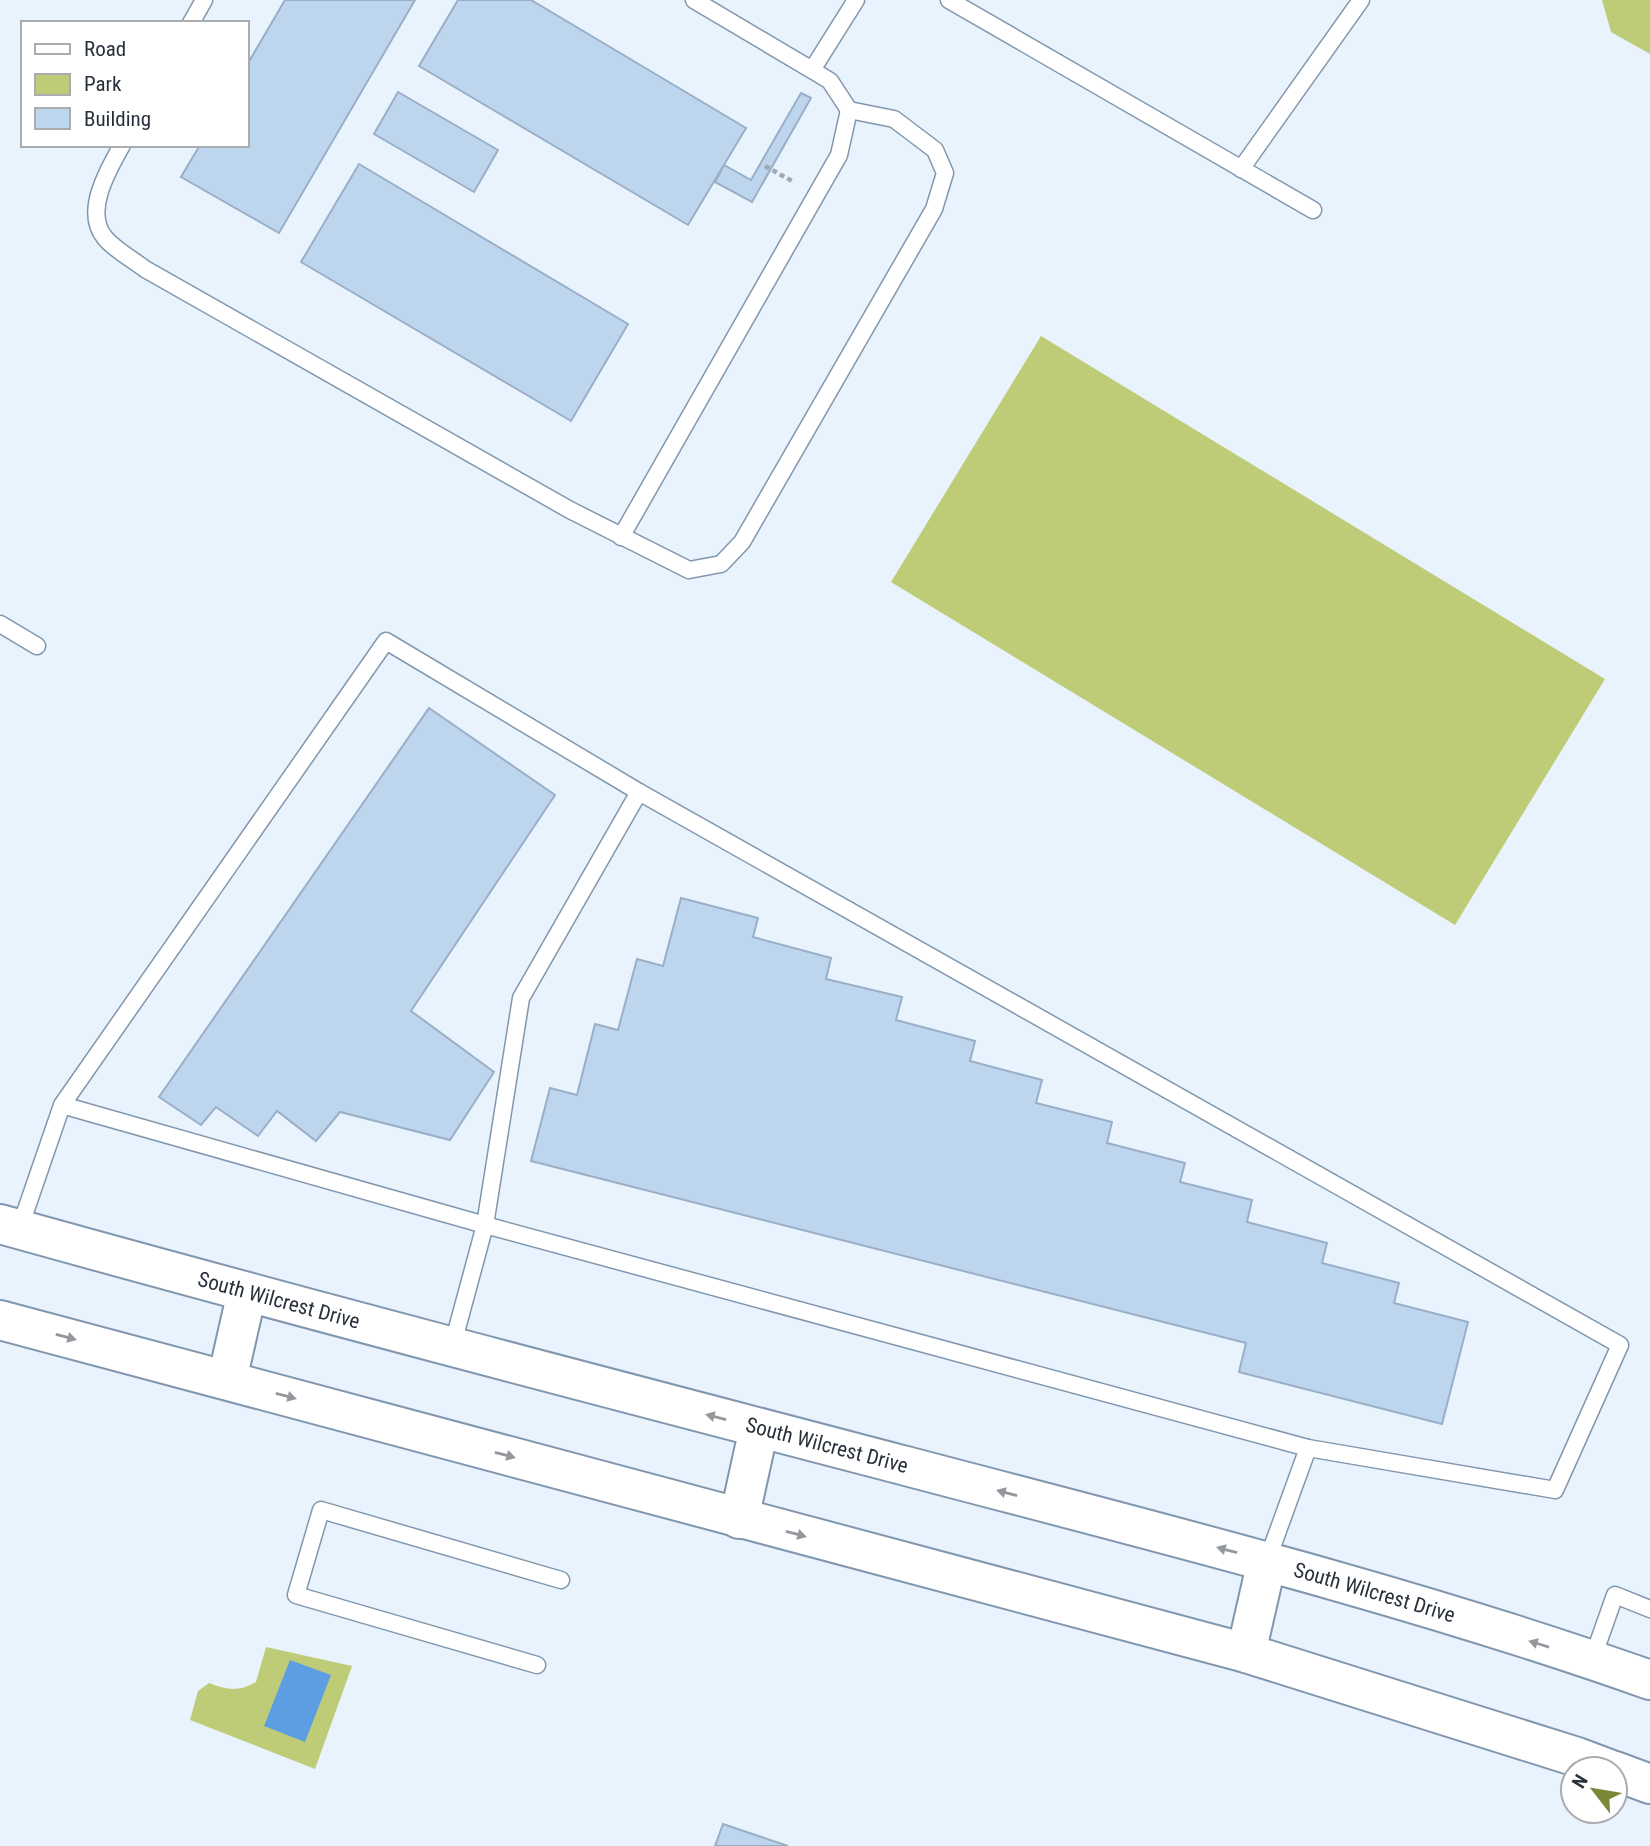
<svg xmlns="http://www.w3.org/2000/svg" width="1650" height="1846" font-family="'Roboto Condensed',sans-serif">
<style>
.green{fill:#becc77}
.water{fill:#5d9ee2}
.building{fill:#bed5ee;stroke:#99afc7;stroke-width:2}
.lines{fill:none;stroke-linecap:round;stroke-linejoin:round}
.lane-casing{stroke:#8197ae;stroke-width:19}
.secondary-casing{stroke:#8197ae;stroke-width:42}
.path{stroke:#a0aab4;stroke-width:4.5;stroke-dasharray:5 3.5;stroke-linecap:butt}
.lane{stroke:#fff;stroke-width:16}
.secondary{stroke:#fff;stroke-width:38}
.oneway{fill:#94989d}
.labels{text-anchor:middle;dominant-baseline:central;stroke-width:6;stroke-linejoin:round;paint-order:stroke}
.street-label{font-size:21px;fill:#28313b;stroke:#fff}
</style>
<rect width="100%" height="100%" fill="#e9f3fd"/>
<g class="green">
<path d="M1602 0H1650V54L1611 32Z"/>
<path d="M1041 336 1605 679 1455 925 891 582Z"/>
<path d="M266 1647 352 1666 315 1769 190 1720 198 1691 209 1683C227 1690 239 1692 256 1682Z"/>
</g>
<path class="water" d="M290 1660 331 1675 305 1742 264 1726Z"/>
<g class="building">
<path d="M285 0H415L279 233 181 177 200 145H247V65Z"/>
<path d="M458 0H531L746 128 688 225 419 66Z"/>
<path d="M398 92 498 150 474 192 374 134Z"/>
<path d="M801 93 811 98 752 202 715 182 724 165 751 180Z"/>
<path d="M359 164 628 324 571 421 301 262Z"/>
<path d="M429 708 555 795 411 1011 494 1072 450 1140 340 1112 316 1141 277 1111 258 1136 216 1107 201 1125 159 1097Z"/>
<path d="M681 898 758 918 753 937 831 958 826 979 902 997 896 1020 975 1041 970 1061 1042 1080 1036 1103 1112 1122 1107 1143 1185 1163 1180 1182 1252 1200 1247 1222 1327 1243 1322 1263 1399 1283 1394 1303 1468 1322 1442 1424 1239 1372 1246 1343 531 1161 550 1088 577 1095 595 1024 618 1030 637 959 663 966Z"/>
<path d="M723 1824 788 1846H715Z"/>
</g>
<g class="lines">
<defs>
<g id="lane">
<path d="M694 0 812 70 856 0"/>
<path d="M949 0 1313 210"/>
<path d="M191 23 204 0"/>
<path d="M122 145C108 170 83 212 105 238 115 250 132 259 145 269L570 510 689 570 721 564 742 542 934 209 945 173 935 150 894 119 849 110 830 81 812 70"/>
<path d="M1241 169 1361 0"/>
<path d="M621 537 839 155 849 110"/>
<path d="M0 624 37 646"/>
<path d="M19 1230 62 1105 386 641 639 792 1620 1345 1555 1490 1308 1448 485 1225 62 1105"/>
<path d="M452 1347 485 1225 521 998 639 792"/>
<path d="M1267 1561 1308 1448"/>
<path d="M1592 1660 1615 1595 1650 1609"/>
<path d="M537 1665 296 1595 321 1510 561 1580"/>
</g>
<g id="secondary">
<path id="s1" d="M0 1224C301 1308 604 1387 906 1466 1156 1532 1407 1594 1650 1680"/>
<path d="M0 1320 1246 1653 1577 1757 1609 1769"/>
<path d="M227 1380 247 1292"/>
<path d="M739 1519 759 1428"/>
<path d="M1246 1653 1267 1561"/>
<path d="M1615 1771 1650 1784"/>
</g>
</defs>
<use href="#lane" class="lane-casing"/>
<use href="#secondary" class="secondary-casing"/>
<path class="path" d="M765 166 792 181"/>
<use href="#lane" class="lane"/>
<use href="#secondary" class="secondary"/>
</g>
<defs><path id="oneway-solid" d="M-6-.8H1V-3.2L6.5 0L1 3.2V.8H-6Z" transform="scale(1.75)"/></defs>
<g class="oneway">
<use href="#oneway-solid" transform="translate(66 1337) rotate(15)"/>
<use href="#oneway-solid" transform="translate(286 1396) rotate(15)"/>
<use href="#oneway-solid" transform="translate(716 1417) rotate(-166)"/>
<use href="#oneway-solid" transform="translate(505 1455) rotate(15)"/>
<use href="#oneway-solid" transform="translate(1007 1493) rotate(-165)"/>
<use href="#oneway-solid" transform="translate(796 1534) rotate(15)"/>
<use href="#oneway-solid" transform="translate(1227 1550) rotate(-165)"/>
<use href="#oneway-solid" transform="translate(1539 1644) rotate(-163)"/>
</g>
<g class="labels">
<g class="street-label">
<text stroke="none"><textPath href="#s1" startOffset="289">South Wilcrest Drive</textPath></text>
<text stroke="none"><textPath href="#s1" startOffset="856">South Wilcrest Drive</textPath></text>
<text stroke="none"><textPath href="#s1" startOffset="1423">South Wilcrest Drive</textPath></text>
</g>
</g>
<rect x="21" y="21" width="228" height="126" fill="#ffffff" stroke="#a9adb1" stroke-width="2"/>
<rect x="35" y="44" width="35" height="10" fill="#ffffff" stroke="#a9adb1" stroke-width="2"/>
<text x="84" y="56" font-size="21" fill="#28313b">Road</text>
<rect x="35" y="74" width="35" height="21" fill="#becc77" stroke="#a9adb1" stroke-width="2"/>
<text x="84" y="91" font-size="21" fill="#28313b">Park</text>
<rect x="35" y="108" width="35" height="21" fill="#bed5ee" stroke="#a9adb1" stroke-width="2"/>
<text x="84" y="126" font-size="21" fill="#28313b">Building</text>
<g transform="translate(1594 1790) rotate(301)"><circle r="33" fill="#ffffff" stroke="#a9adb1" stroke-width="2"/>
<path d="M0-5L12 26L0 18L-12 26Z" fill="#7c8836"/>
<text y="-10" font-size="19" font-weight="bold" text-anchor="middle" fill="#28313b">N</text>
</g>
</svg>
